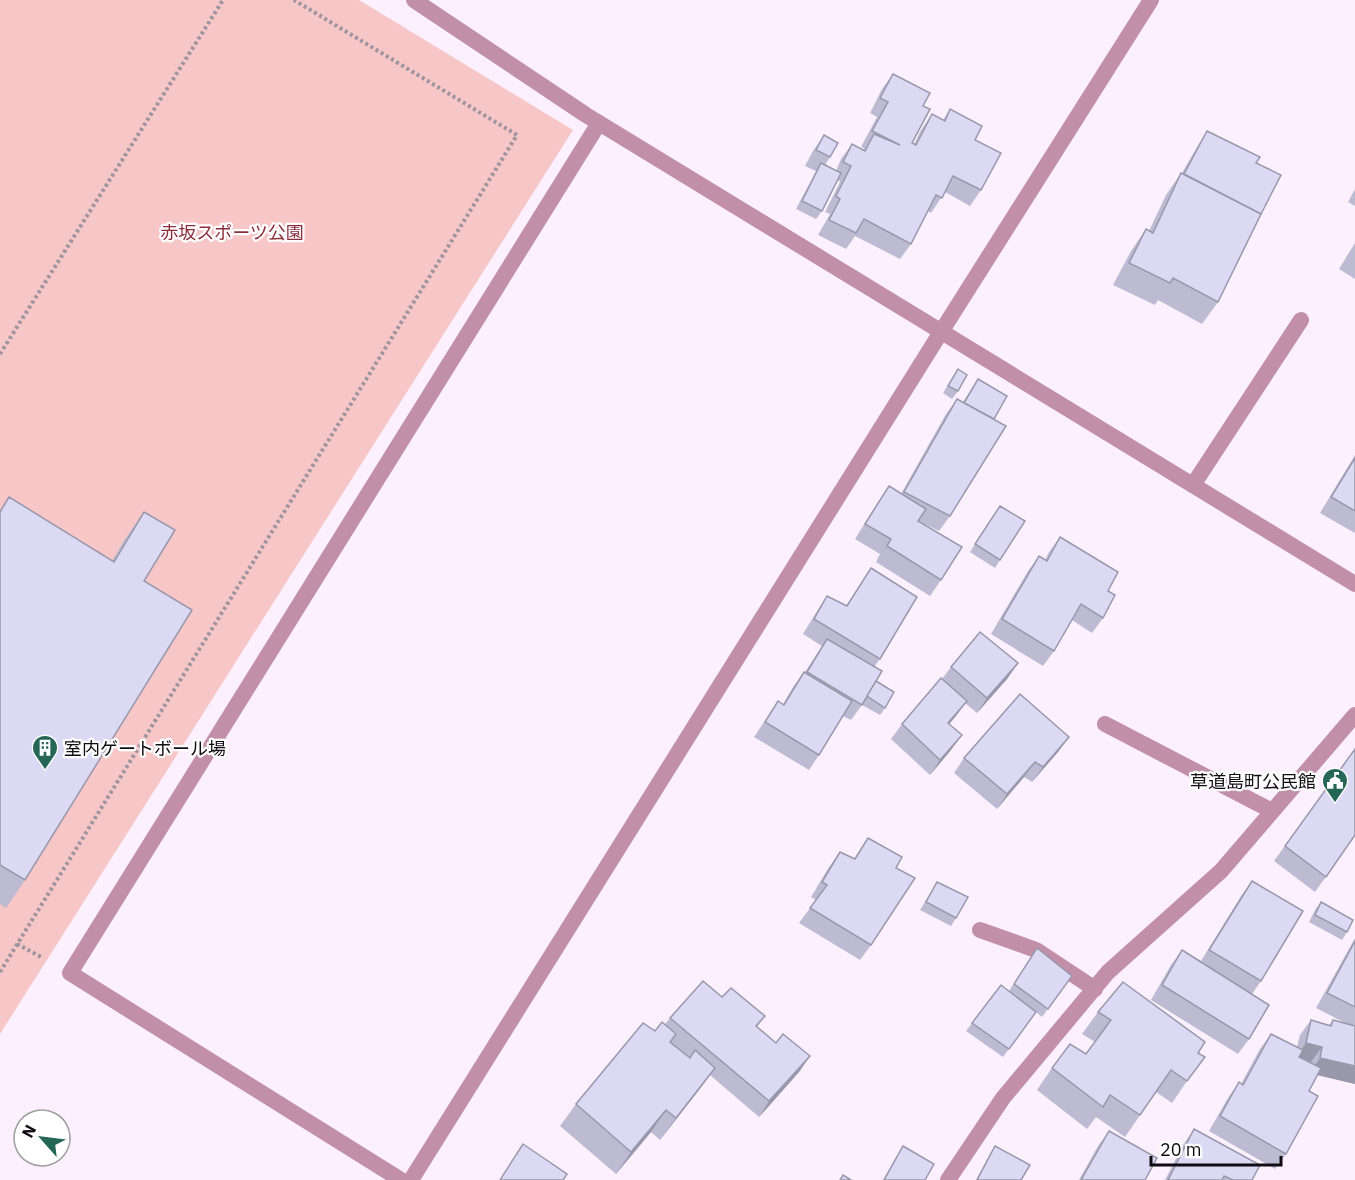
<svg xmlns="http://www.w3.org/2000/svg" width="1355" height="1180" font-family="'IBM Plex Sans','Noto Sans JP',sans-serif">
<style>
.green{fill:#f7c6c7}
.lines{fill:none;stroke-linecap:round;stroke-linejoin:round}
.path{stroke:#9d949f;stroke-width:4;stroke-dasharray:3 3;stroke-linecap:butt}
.minor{stroke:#c18fa8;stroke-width:16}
.tertiary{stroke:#c18fa8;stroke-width:16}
.wall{fill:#bcbbd2}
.shaded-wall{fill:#9998ab}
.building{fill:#dbd9f4;stroke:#9998ab;stroke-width:1.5}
.labels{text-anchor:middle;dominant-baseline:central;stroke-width:4.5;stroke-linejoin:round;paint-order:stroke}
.park-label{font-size:18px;fill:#8b303b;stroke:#fff}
.poi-label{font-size:18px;fill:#100c12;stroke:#fff;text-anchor:start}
</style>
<rect width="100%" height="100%" fill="#fcf0ff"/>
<path class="green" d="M0 0H359L573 130 0 1034Z"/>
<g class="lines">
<g class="path">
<path d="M0 354 223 0"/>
<path d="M17 944 43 958"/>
<path d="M0 972 517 135 294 0"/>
</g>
<g class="minor">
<path d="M414 0 586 115 1355 584"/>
<path d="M1193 485 1301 320"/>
<path d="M1105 724 1272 811"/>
<path d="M980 930 1036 950 1095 989"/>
<path d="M401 1180 70 973 599 123"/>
<path d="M411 1180 941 332"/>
<path d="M948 1180 1003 1098 1108 972 1221 871 1355 715"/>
</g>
<path class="tertiary" d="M941 332 1151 0"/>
</g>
<g class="wall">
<path d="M893 74 923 106 912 143 914 144 921 130 932 114 943 120 950 109 975 140 981 190 970 206 945 192 931 213 928 211 911 244 900 259 855 236 846 249 818 235 830 214 825 212 840 182 838 180 822 211 816 219 796 209 816 171 805 166 813 151 824 135 830 157 825 165 836 171 841 159 852 144 863 150 864 148 861 147 877 117 870 113 882 89Z"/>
<path d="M1207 131 1256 163 1261 214 1218 302 1202 324 1158 300 1155 305 1113 285 1131 251 1146 229 1149 231 1166 195 1181 173H1182L1197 147Z"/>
<path d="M1355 189V206L1348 202Z"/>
<path d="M1355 243V279L1339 269Z"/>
<path d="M958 369V391L952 399 943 393Z"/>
<path d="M978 379 994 419 950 516 939 531 919 521 941 580 930 596 876 562 880 554 855 539 878 502 889 486 901 494 946 414 957 399 963 402Z"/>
<path d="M1355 455V533L1320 513Z"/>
<path d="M9 497 112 561 125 539 144 512V581L25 880 6 908 0 904V510Z"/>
<path d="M994 514 1000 560 995 568 970 552Z"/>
<path d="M1060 537 1108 591 1103 618 1092 633 1072 620 1054 651 1043 666 991 634 1028 571 1039 556 1045 560 1049 552Z"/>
<path d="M871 568 880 659 874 667 876 681 885 708 880 715 862 705 851 720 843 716 819 755 809 770 754 737 778 701 783 704 793 687 804 672H805L822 646 803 634 817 611 827 596 846 606Z"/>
<path d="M1018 663 1007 679 977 713 965 703 949 724 951 750 930 775 891 739 902 724 942 679 951 667Z"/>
<path d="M1069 737 1058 752 1032 782 1024 777 997 809 954 773 964 758Z"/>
<path d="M1355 749V836L1315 892 1274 861Z"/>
<path d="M868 838 896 868 871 945 860 960 799 923 816 900 811 897 829 867 840 852 854 859Z"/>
<path d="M1252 881 1261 981 1252 994 1249 1039 1238 1054 1151 1000 1171 965 1182 950 1201 961 1241 896Z"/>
<path d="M937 882 956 918 951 926 920 910Z"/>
<path d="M1321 902 1347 932 1342 940 1309 922 1315 910Z"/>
<path d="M1355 938V1084L1317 1075 1309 1091 1286 1154 1275 1169 1209 1131 1228 1098 1239 1082 1241 1084 1260 1049 1271 1034 1297 1047 1300 1035 1311 1020 1329 1025 1333 1020 1347 1024 1316 1008Z"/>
<path d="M1037 948 1072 976 1042 1017 1036 1012 1003 1057 966 1031 972 1023 1009 991Z"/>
<path d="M722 997 765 1016 757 1027 776 1043 810 1056 799 1072 759 1117 710 1075 660 1140 651 1132 616 1174 560 1126 576 1104 655 1031 665 1024 670 1018Z"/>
<path d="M1098 1012 1198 1053 1189 1078 1172 1103 1156 1092 1125 1137 1096 1117 1087 1129 1037 1090 1052 1068 1086 1054 1095 1042 1082 1034Z"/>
<path d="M1194 1129 1252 1180H1165L1183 1145Z"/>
<path d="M1109 1131 1145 1180H1079L1098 1146Z"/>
<path d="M903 1146 925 1180H883L898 1154Z"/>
<path d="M995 1146 1021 1180H976L990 1154Z"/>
</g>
<g class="shaded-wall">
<path d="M1018 663 1007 679 977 713 987 698Z"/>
<path d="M967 701 956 716 937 739 948 723Z"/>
<path d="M962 735 951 750 930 775 940 760Z"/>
<path d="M1069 737 1058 752 1032 782 1043 767Z"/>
<path d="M1035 762 1024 777 997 809 1007 794Z"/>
<path d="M1306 1043 1322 1047 1311 1062 1295 1059Z"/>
<path d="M810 1056 799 1072 759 1117 769 1101Z"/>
<path d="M1320 1058 1355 1066V1084L1309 1073Z"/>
<path d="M715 1068 699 1090 660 1140 676 1118Z"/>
<path d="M666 1110 651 1132 616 1174 631 1152Z"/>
</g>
<g class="building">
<path d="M893 74 930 93 923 106 930 109 912 143 916 145 932 114 945 121 950 109 982 126 975 140 1001 153 981 190 953 176 942 198 936 195 911 244 864 219 856 233 829 220 840 199 836 196 851 166 843 162 852 144 865 151 874 134 900 145 872 131 888 102 880 98Z"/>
<path d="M1207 131 1260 157 1256 163 1281 175 1261 214 1184 174Z"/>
<path d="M824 135 838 143 830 157 816 150Z"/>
<path d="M821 163 841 173 822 211 802 201Z"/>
<path d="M1181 173 1261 214 1218 302 1173 278 1170 283 1129 263 1146 229 1153 233Z"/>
<path d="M958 369 967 375 958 391 948 386Z"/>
<path d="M978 379 1007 396 994 419 964 403Z"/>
<path d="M957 399 1006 426 950 516 904 492Z"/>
<path d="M1355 458V511L1331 497Z"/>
<path d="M889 486 926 509 918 521 962 547 941 580 887 546 891 539 865 524Z"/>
<path d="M9 497 114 562 144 512 175 530 144 581 192 610 25 880 0 865V512Z"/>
<path d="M1000 506 1025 521 1000 560 975 544Z"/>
<path d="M1060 537 1118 572 1108 591 1115 595 1103 618 1081 604 1054 651 1002 619 1039 556 1047 561Z"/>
<path d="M871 568 917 597 880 659 814 619 827 596 847 606Z"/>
<path d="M980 632 1018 663 987 698 951 667Z"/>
<path d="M827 639 882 671 862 705 807 672Z"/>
<path d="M804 672 852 701 819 755 765 722 778 701 784 705Z"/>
<path d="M941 678 967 701 948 723 962 735 940 760 902 724Z"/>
<path d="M876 681 894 692 885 708 867 696Z"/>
<path d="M1020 694 1069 737 1043 767 1035 762 1007 794 964 758Z"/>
<path d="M1355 749V835L1326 877 1285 846Z"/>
<path d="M868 838 902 857 896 868 915 878 871 945 810 908 827 885 822 882 840 852 855 859Z"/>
<path d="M1252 881 1303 911 1261 981 1209 950Z"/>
<path d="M937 882 968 897 956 918 926 902Z"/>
<path d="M1321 902 1353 920 1347 932 1315 915Z"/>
<path d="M1355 941V1007L1327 993Z"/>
<path d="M1037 948 1072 976 1048 1009 1014 984Z"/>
<path d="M1182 950 1269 1005 1249 1039 1162 985Z"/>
<path d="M703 981 722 997 731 988 765 1016 756 1026 776 1043 783 1034 810 1056 769 1101 670 1018Z"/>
<path d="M1123 982 1205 1042 1198 1053 1205 1057 1187 1081 1171 1070 1140 1115 1110 1095 1103 1107 1052 1068 1070 1044 1086 1054 1111 1020 1098 1012Z"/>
<path d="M1001 985 1036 1012 1009 1049 972 1023Z"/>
<path d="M1311 1020 1331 1026 1333 1020 1355 1026V1066L1320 1058 1322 1047 1306 1043Z"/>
<path d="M662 1022 676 1034 670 1042 690 1058 695 1050 715 1068 676 1118 666 1110 631 1152 576 1104 643 1023 655 1031Z"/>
<path d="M1271 1034 1303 1050 1299 1057 1321 1068 1309 1091 1318 1096 1286 1154 1220 1116 1239 1082 1243 1085Z"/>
<path d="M1194 1129 1260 1165 1252 1180H1233L1224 1176 1222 1180H1168Z"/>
<path d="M1109 1131 1157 1158 1145 1180H1081Z"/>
<path d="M523 1144 567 1174 563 1180H500Z"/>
<path d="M903 1146 934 1164 925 1180H884Z"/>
<path d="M995 1146 1030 1165 1021 1180H977Z"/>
<path d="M843 1175 851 1180H840Z"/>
</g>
<defs>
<symbol id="building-pin" viewBox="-11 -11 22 30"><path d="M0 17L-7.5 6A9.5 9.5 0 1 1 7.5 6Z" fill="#256656" stroke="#fff"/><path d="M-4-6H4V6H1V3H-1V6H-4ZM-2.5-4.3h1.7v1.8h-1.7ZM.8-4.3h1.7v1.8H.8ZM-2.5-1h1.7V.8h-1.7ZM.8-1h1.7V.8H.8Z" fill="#fff"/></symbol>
<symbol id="civic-pin" viewBox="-11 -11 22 30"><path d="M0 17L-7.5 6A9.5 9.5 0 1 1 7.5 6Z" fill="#256656" stroke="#fff"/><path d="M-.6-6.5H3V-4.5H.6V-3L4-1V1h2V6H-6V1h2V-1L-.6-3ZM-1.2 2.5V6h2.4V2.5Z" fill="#fff"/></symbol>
</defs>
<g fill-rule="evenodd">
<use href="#building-pin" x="30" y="733" width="30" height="40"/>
<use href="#civic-pin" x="1320" y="766" width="30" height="40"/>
</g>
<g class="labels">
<g class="park-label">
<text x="232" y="232">赤坂スポーツ公園</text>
</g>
<g class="poi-label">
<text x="64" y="748">室内ゲートボール場</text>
<text x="1316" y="781" text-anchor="end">草道島町公民館</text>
</g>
</g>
<g transform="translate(42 1138) rotate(298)"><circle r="28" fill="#ffffff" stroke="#9f9ea0" stroke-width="1.5"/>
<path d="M0-4.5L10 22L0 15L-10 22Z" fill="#256656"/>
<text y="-9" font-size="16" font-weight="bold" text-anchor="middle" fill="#100c12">N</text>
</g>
<path d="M1151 1156v9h130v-9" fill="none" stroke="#100c12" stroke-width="3"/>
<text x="1160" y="1156" font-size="18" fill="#100c12" stroke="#ffffff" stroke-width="4.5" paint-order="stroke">20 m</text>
</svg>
